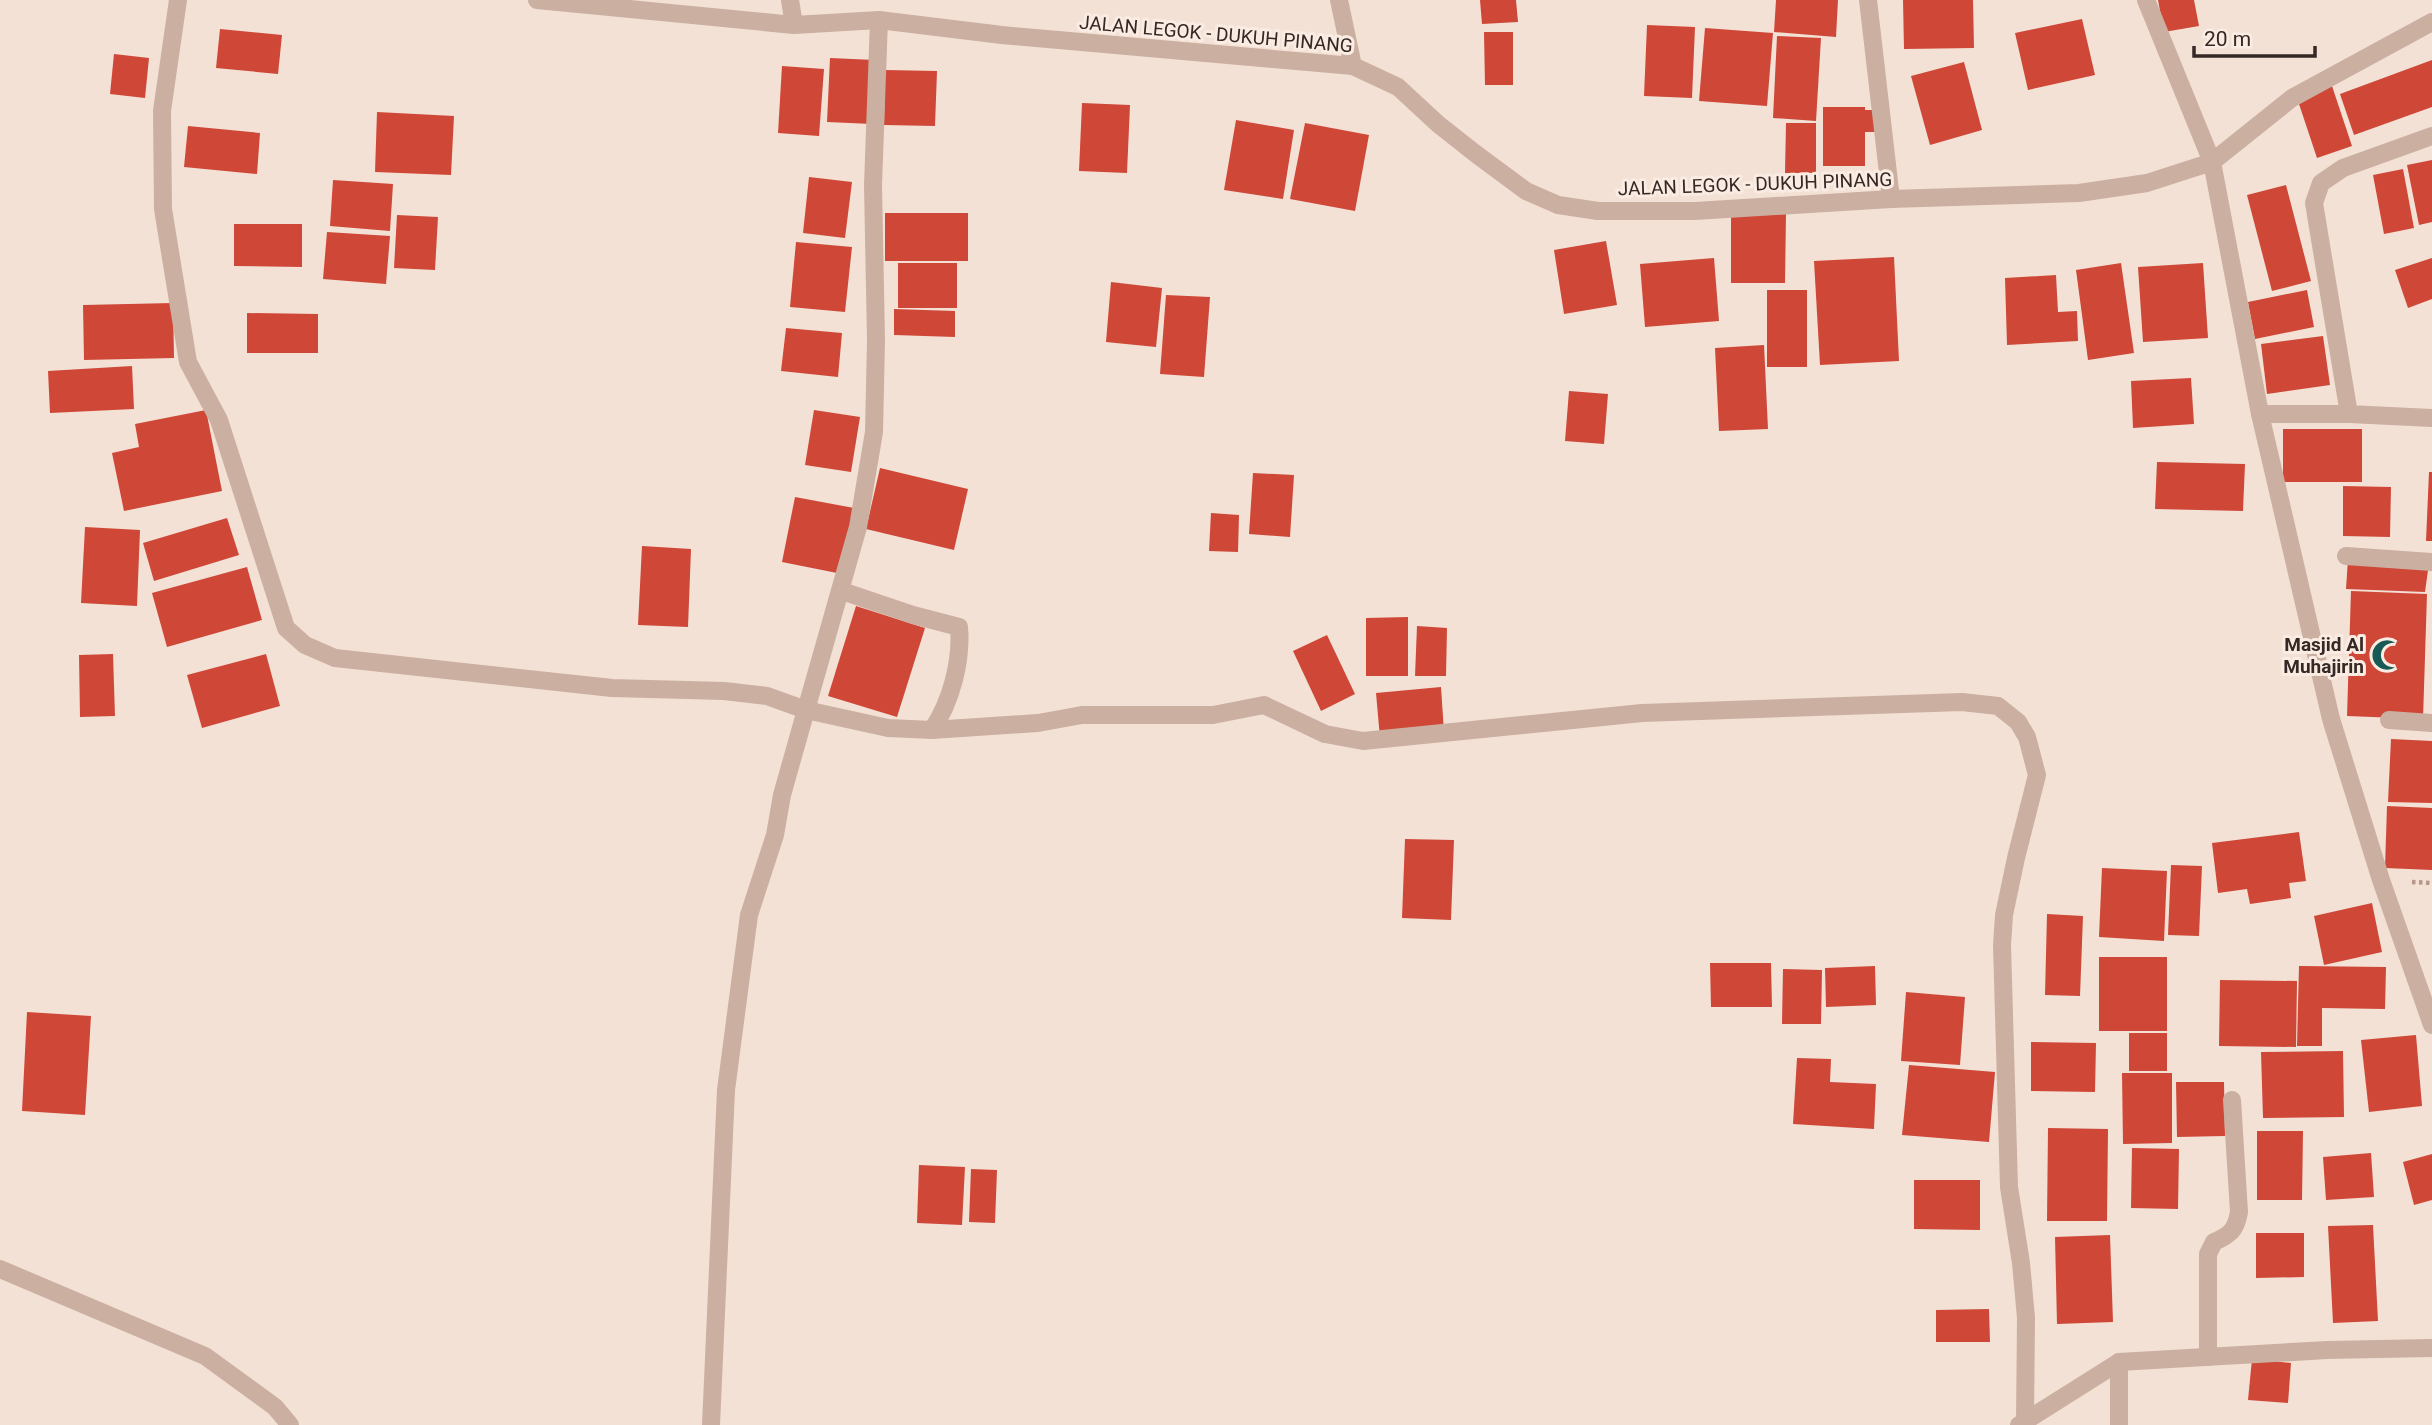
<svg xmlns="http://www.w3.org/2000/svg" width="2432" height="1425" font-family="Roboto,sans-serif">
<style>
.building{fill:#cf4737}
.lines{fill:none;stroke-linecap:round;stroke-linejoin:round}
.path{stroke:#b7988b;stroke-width:4.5;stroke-dasharray:3.5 3.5;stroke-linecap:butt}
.minor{stroke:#cbafa1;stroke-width:18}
.tertiary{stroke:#cbafa1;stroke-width:18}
.labels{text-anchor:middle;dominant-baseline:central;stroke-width:6;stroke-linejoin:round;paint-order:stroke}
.street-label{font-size:19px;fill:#352825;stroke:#faece2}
.poi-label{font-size:19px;font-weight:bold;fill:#352825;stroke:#faece2;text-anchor:end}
</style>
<rect width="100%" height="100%" fill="#f3e1d6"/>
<g class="building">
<path d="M1480 0H1516L1518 22 1482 24Z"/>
<path d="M1776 0H1838L1836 37 1774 32Z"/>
<path d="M1903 0H1973L1974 48 1904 49Z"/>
<path d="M2158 0H2194L2199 26 2164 32Z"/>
<path d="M2082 19 2095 75 2028 90 2015 33Z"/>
<path d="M1647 25 1695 27 1692 98 1644 96Z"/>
<path d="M1705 28 1773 33 1767 106 1699 101Z"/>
<path d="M220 29 282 35 278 74 216 68Z"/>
<path d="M1484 32H1513V85H1485Z"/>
<path d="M1777 36 1821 38 1816 121 1773 118Z"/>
<path d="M114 54 149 58 145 98 110 94Z"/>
<path d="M830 58 875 60 872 124 827 122Z"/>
<path d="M2432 60V107L2354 135 2340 94Z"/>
<path d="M1964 62 1982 130 1930 145 1911 76Z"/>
<path d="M782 66 824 69 819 136 778 133Z"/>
<path d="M885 70 937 71 935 126 884 125Z"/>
<path d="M2332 86 2352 146 2317 158 2297 98Z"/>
<path d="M1082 103 1130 105 1127 173 1079 171Z"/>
<path d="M1823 107H1865V110H1876V132H1865V166H1823Z"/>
<path d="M377 112 454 116 451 175 375 172Z"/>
<path d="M1236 120 1294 130 1283 199 1224 190Z"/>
<path d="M1305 123 1369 135 1355 211 1290 199Z"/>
<path d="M1786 123H1816V173H1785Z"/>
<path d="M188 126 260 133 257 174 184 167Z"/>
<path d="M2432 160V222L2419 225 2407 165Z"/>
<path d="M2403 169 2414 228 2384 234 2373 175Z"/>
<path d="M809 177 852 182 845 238 803 233Z"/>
<path d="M333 180 393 184 390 231 330 226Z"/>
<path d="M2286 185 2311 281 2272 291 2247 195Z"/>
<path d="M1731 212H1786L1785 283H1731Z"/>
<rect x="885" y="213" width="83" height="48"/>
<path d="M397 215 438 217 435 270 394 268Z"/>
<path d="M234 224H302V267L234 266Z"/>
<path d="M327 232 390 236 386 284 323 279Z"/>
<path d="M1606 241 1617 305 1564 314 1554 250Z"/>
<path d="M796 242 852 247 845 312 790 307Z"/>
<path d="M1894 257 1899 361 1820 365 1814 261Z"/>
<path d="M1714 258 1719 321 1645 327 1640 264Z"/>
<path d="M2432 258V299L2408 308 2395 270Z"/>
<rect x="898" y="263" width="59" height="45"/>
<path d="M2121 263 2134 353 2088 360 2076 270Z"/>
<path d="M2203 263 2208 338 2143 342 2138 267Z"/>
<path d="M2056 275 2058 312 2077 311 2078 341 2007 345 2005 278Z"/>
<path d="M1111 282 1162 288 1156 347 1106 342Z"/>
<rect x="1767" y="290" width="40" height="77"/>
<path d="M2307 290 2314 327 2255 339 2248 302Z"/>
<path d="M1166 295 1210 297 1204 377 1160 374Z"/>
<path d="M173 303 174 358 84 360 83 305Z"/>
<path d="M894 309 955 311V337L894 335Z"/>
<path d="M247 313 318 314V353H247Z"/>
<path d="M786 328 842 333 838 377 781 371Z"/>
<path d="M2323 336 2330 385 2267 394 2261 344Z"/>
<path d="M1764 345 1768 429 1719 431 1715 348Z"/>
<path d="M132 366 134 409 50 413 48 371Z"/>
<path d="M2191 378 2194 424 2133 428 2131 381Z"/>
<path d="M1569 391 1608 394 1604 444 1565 441Z"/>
<path d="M206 410 222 491 124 511 112 453 139 447 135 424Z"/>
<path d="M814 410 860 417 851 472 805 465Z"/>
<rect x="2283" y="429" width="79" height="53"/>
<path d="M2157 462 2245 464 2243 511 2155 509Z"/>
<path d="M880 468 968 489 954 550 866 529Z"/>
<path d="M2429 472H2432V541H2426Z"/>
<path d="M1253 473 1294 475 1290 537 1249 534Z"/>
<path d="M2343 486 2391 487 2390 537 2343 536Z"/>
<path d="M795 497 854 508 842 574 782 562Z"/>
<path d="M1211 513 1239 515 1238 552 1209 551Z"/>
<path d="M227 518 239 555 154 581 143 543Z"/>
<path d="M85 527 140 530 137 606 81 603Z"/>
<path d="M642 546 691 549 688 627 638 625Z"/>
<path d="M2348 559 2429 563 2425 592 2346 589Z"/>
<path d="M247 567 262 620 167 647 152 593Z"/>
<path d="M2351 591 2427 594 2423 719 2347 716Z"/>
<path d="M856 606 925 628 897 717 828 696Z"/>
<path d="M1408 617V676H1366V618Z"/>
<path d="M1417 626 1447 628 1446 676H1415Z"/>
<path d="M1327 635 1355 694 1321 711 1293 651Z"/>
<path d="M113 654 115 716 80 717 79 655Z"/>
<path d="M266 654 280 706 202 728 187 675Z"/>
<path d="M1441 687 1444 732 1380 738 1376 693Z"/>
<path d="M2391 739 2432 741V803L2388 802Z"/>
<path d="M2387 806 2432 808V870L2385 868Z"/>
<path d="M2299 832 2306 881 2289 883 2291 898 2250 904 2247 889 2218 893 2212 843Z"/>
<path d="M1405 839 1454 840 1451 920 1402 918Z"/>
<path d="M2171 865 2202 866 2199 936 2168 935Z"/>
<path d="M2102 868 2167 871 2164 941 2099 937Z"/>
<path d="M2372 903 2382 952 2324 965 2314 916Z"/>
<path d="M2047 914 2083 916 2080 996 2045 995Z"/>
<rect x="2099" y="957" width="68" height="74"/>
<path d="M1710 963H1771L1772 1007H1711Z"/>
<path d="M1875 966 1876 1005 1826 1007 1825 968Z"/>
<path d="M2299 966 2386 967 2385 1009 2322 1008V1046H2297Z"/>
<path d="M1783 969 1822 970 1821 1024H1782Z"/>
<path d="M2220 980 2297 981 2296 1047 2219 1046Z"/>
<path d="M1906 992 1965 997 1960 1065 1901 1061Z"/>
<path d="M27 1012 91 1016 85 1115 22 1111Z"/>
<rect x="2129" y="1033" width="38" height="38"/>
<path d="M2416 1035 2422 1106 2369 1112 2361 1040Z"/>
<path d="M2031 1042 2096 1043 2095 1092 2031 1091Z"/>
<path d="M2343 1051 2344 1117 2263 1118 2261 1052Z"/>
<path d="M1797 1058 1831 1059 1830 1082 1876 1084 1874 1129 1793 1124Z"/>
<path d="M1909 1065 1995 1072 1989 1142 1902 1135Z"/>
<path d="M2122 1073H2172V1143L2123 1144Z"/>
<path d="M2176 1082H2224L2225 1136 2177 1137Z"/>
<path d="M2048 1128 2108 1129 2107 1221H2047Z"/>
<path d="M2257 1131H2303L2302 1200H2257Z"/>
<path d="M2132 1148 2179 1149 2178 1209 2131 1208Z"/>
<path d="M2371 1153 2374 1197 2326 1200 2323 1157Z"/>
<path d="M2432 1154V1200L2414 1205 2403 1162Z"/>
<path d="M919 1165 965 1167 962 1225 917 1223Z"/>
<path d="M971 1169 997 1170 995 1223 969 1222Z"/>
<path d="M1914 1180H1980V1230L1914 1229Z"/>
<path d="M2373 1225 2378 1321 2333 1323 2328 1226Z"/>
<path d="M2256 1233H2304V1277L2256 1278Z"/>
<path d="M2110 1235 2113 1322 2057 1324 2055 1237Z"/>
<path d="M1989 1309 1990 1342H1936V1310Z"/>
<path d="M2252 1359 2291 1363 2288 1403 2248 1400Z"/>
</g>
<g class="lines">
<path class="path" d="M2412 882 2432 883"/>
<g class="minor">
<path d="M178 0 162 111 163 209 188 362 219 420 286 628 305 645 335 658 612 688 724 691 767 696 806 710 858 527 874 432 876 340 873 185 879 20"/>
<path d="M790 0 794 25"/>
<path d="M1339 0 1353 66"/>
<path d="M1868 0 1891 199"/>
<path d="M2146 0 2212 162 2260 414 2331 719 2381 880 2432 1025"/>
<path d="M2432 136 2343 168 2321 183 2314 203 2349 414 2432 418"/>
<path d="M2260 414H2349"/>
<path d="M2346 556 2432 562"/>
<path d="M2389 720 2432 723"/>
<path d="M932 730 1038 723 1082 715H1213L1264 705 1325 734 1363 741 1642 713 1962 702 1998 706 2018 722 2027 737 2037 775 2016 858 2004 915 2002 945 2009 1187 2021 1263 2026 1318 2025 1420"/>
<path d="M0 1269 205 1356 275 1407 290 1425"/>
<path d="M2208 1357V1254L2214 1242C2230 1235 2236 1230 2239 1212L2232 1100"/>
<path d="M2119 1362 2327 1350 2432 1348"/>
<path d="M711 1425 726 1090 749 915 775 835 782 795 806 710 888 728 932 730C951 702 962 661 959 627L913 615 842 591"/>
<path d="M2019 1425 2119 1362V1425"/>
</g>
<path class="tertiary" d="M537 0 794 25 879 20 1002 35 1353 66 1398 87 1438 124 1476 154 1526 191 1558 205 1598 211H1695L1891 199 2079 193 2147 183 2212 162 2292 98 2432 22"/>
</g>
<defs>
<symbol id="mosque-bare" viewBox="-9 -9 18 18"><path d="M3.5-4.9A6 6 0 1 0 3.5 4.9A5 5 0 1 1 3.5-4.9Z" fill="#175955" stroke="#faece2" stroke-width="2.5" paint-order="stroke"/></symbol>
</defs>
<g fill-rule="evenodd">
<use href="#mosque-bare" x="2365" y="633" width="44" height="44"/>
</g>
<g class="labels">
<g class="street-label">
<text transform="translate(1216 34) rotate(5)">JALAN LEGOK - DUKUH PINANG</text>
<text transform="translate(1755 184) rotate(-2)">JALAN LEGOK - DUKUH PINANG</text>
</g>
<g class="poi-label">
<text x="2364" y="644">Masjid Al<tspan x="2364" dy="22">Muhajirin</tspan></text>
</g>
</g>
<path d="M2194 46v10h121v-10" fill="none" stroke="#352825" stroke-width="3.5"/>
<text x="2204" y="46" font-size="21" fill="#352825" stroke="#faece2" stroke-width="5" paint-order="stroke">20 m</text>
</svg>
